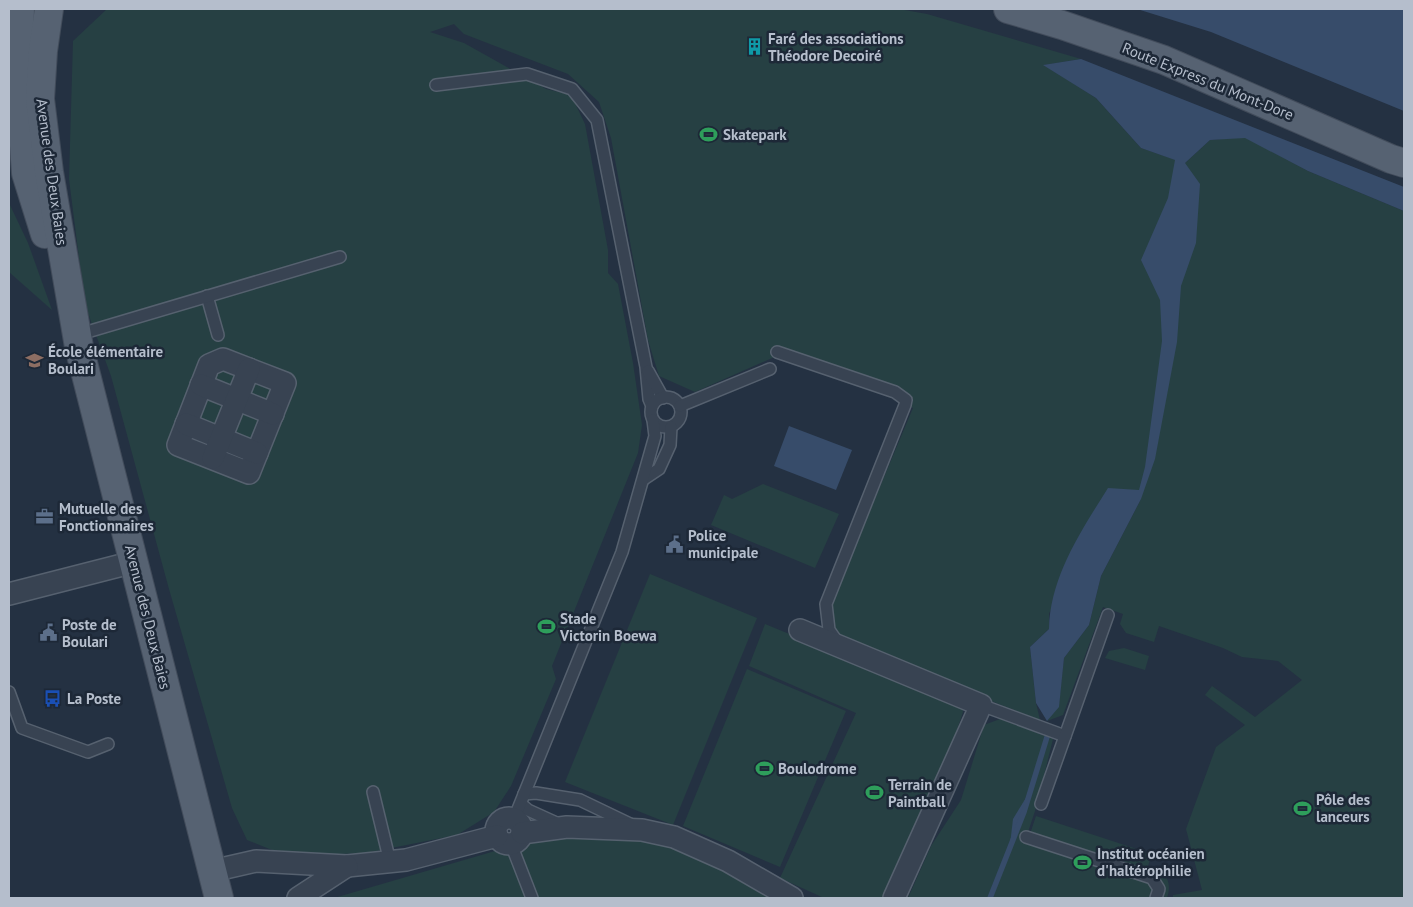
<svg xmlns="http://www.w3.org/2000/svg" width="1413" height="907" font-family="'PT Sans',sans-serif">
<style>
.green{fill:#264043}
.water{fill:#374c6a}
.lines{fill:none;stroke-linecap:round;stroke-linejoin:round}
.stream{stroke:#374c6a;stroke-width:5.5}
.lane-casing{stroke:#56616f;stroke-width:14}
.street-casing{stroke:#56616f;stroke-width:24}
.primary-casing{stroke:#424c5b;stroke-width:30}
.lane{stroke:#384352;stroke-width:11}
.street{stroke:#384352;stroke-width:21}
.primary{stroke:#566272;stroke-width:28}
.labels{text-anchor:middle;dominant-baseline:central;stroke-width:5;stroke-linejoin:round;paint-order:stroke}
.poi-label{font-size:15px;font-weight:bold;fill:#b5becc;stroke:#1d2837;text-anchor:start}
.street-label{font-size:15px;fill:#b5becc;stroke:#1d2837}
</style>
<rect width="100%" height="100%" fill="#243142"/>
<g class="green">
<path d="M107 9H899L927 14 1081 59 1044 65 1096 98 1141 148 1185 163 1210 140 1245 137 1308 171 1404 211V898H1173V895L1202 890 1186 829 1216 747 1245 725 1205 695 1212 686 1255 717 1302 680 1278 661 1242 657 1223 648 1159 626 1154 642 1126 633 1120 624 1123 614 1103 607 1063 715 1047 721 1059 703 1064 658 1089 625 1101 576 1141 499 1049 613V629L1030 647 1036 703 1040 720 848 645 833 625 832 601 913 408 895 397 788 351 695 392 659 376 648 340 611 138 599 102 568 74 464 34 454 24 430 32 464 43 546 89 571 95 585 124 608 250V273L618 284 633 363 642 425 638 453 552 666 556 679 511 786 494 812 457 835 366 853 311 855 272 850 247 840 232 808 169 589 111 376 85 305 69 179 73 41Z"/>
<path d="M9 203 28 243 52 310 9 272Z"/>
<path d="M763 484 839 514 815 568 711 525 724 495 732 499Z"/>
<path d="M650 574 757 618 673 825 565 782Z"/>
<path d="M765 624 962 705 963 712 953 742 887 898H824L780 878 856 713 749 666Z"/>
<path d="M1124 648 1149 656 1145 670 1105 658 1109 651Z"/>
<path d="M747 669 846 711 780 867 683 826Z"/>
<path d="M1000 719 1053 739 1035 811 1025 841 1031 831 1036 816 1152 854 1147 869C1165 871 1173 880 1167 898H908L931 846 961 800 984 725Z"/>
<path d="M579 833 666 844C674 851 684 852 694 856 720 868 744 884 769 898H334L495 851Z"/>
</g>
<g class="water">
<path d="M1137 9H1404V111L1211 32Z"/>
<path d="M1081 59 1404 187V211L1308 171 1245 138 1210 140 1185 163 1200 184 1196 243 1181 286 1177 342 1155 459 1141 499 1101 576 1089 625 1064 658 1059 707 1047 721 1036 703 1030 647 1049 629C1050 577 1081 531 1108 488L1139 490 1145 467 1162 341 1160 300 1141 260 1168 198 1175 160 1141 148 1096 98 1043 65Z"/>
<path d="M789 426 852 450 836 490 774 466Z"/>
<path d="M1032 788 1009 853 1013 819Z"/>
</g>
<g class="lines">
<path class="stream" d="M990 898 1024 812 1047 737"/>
<defs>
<g id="lane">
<path d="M436 85 527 74 572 89 597 120 646 367 649 399 652 406"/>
<path d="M207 296 218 335"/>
<path d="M77 335 340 257"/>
<path d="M777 352 895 392 906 400 905 405 826 604 829 630 838 643"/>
<path d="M648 371 663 398"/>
<circle cx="666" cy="412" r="15"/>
<path d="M680 406 770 369"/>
<path d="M644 479 659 469 670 445 671 427"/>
<path d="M9 692 22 728 88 752 108 744"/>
<path d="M981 705 1065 736"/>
<path d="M373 792 390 862"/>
<path d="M524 794 536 793 580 800 630 824"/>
<path d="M521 804 528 810 561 825"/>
<path d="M1041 804 1108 615"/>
<path d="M514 819 622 552 655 436 653 420"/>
<path d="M1026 837 1152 878 1159 889 1156 898"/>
<path d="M511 844 532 898"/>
</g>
<g id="street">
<path d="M223 359 285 383 249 473 178 445 209 365Z"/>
<path d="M201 385 273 414"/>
<path d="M186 424 257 453"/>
<path d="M213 458 249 369"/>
<path d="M9 594 134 562"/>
<path d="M800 630 981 705 894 898"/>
<circle cx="509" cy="831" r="13"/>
<path d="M522 833 567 827 642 830 674 837 728 861 792 898"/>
<path d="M347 866 406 860 497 836"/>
<path d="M212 871 256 861 347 866 298 898"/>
</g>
<g id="primary">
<path d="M20 9 18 63 26 173 45 234"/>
<path d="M49 9 43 51 40 99 49 172 79 347 219 898"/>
<path d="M1008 9 1062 25 1164 60 1391 159 1404 163"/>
</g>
</defs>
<use href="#lane" class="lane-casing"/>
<use href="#street" class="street-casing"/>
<use href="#primary" class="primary-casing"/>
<use href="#lane" class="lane"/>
<use href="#street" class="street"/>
<use href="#primary" class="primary"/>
</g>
<defs>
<symbol id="building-bare" viewBox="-9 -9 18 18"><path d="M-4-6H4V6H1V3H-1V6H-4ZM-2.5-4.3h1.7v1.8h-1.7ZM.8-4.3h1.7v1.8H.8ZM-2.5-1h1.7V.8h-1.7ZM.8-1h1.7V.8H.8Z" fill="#0f9aa8" stroke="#1d2837" stroke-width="2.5" paint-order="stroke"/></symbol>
<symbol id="stadium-bare" viewBox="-9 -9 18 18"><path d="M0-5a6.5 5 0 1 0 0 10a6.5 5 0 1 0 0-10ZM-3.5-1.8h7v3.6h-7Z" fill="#2e9e5b" stroke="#1d2837" stroke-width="2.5" paint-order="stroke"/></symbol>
<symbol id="school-bare" viewBox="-9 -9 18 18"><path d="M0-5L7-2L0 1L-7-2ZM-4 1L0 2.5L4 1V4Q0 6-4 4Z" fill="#8d6e63" stroke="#1d2837" stroke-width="2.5" paint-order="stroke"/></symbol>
<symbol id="office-bare" viewBox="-9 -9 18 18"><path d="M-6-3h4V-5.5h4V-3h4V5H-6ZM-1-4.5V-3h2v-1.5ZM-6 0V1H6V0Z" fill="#5c6f8a" stroke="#1d2837" stroke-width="2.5" paint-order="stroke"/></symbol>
<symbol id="civic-bare" viewBox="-9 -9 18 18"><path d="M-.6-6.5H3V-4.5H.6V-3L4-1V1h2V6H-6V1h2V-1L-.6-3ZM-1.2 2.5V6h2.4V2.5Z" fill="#5c6f8a" stroke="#1d2837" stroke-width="2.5" paint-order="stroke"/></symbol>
<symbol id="bus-bare" viewBox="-9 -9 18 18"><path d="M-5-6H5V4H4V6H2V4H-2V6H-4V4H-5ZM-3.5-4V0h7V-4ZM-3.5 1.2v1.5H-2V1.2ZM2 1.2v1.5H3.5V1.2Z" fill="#1a4fb4" stroke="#1d2837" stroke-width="2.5" paint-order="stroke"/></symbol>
</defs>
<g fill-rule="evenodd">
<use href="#building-bare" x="742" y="34" width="25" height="25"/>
<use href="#stadium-bare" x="696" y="122" width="25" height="25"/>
<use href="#school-bare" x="22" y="348" width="25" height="25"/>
<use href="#office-bare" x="32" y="504" width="25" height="25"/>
<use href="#civic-bare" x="662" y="532" width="25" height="25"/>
<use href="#stadium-bare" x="534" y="614" width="25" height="25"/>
<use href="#civic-bare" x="36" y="620" width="25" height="25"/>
<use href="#bus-bare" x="40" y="686" width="25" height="25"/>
<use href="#stadium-bare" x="752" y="756" width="25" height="25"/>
<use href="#stadium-bare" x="862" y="780" width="25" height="25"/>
<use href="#stadium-bare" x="1290" y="796" width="25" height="25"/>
<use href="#stadium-bare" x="1070" y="850" width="25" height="25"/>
</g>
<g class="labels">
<g class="poi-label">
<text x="768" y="38">Faré des associations<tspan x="768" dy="17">Théodore Decoiré</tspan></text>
<text x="723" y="134">Skatepark</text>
<text x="48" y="351">École élémentaire<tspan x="48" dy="17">Boulari</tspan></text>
<text x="59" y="508">Mutuelle des<tspan x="59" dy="17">Fonctionnaires</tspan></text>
<text x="688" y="535">Police<tspan x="688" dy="17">municipale</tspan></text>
<text x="560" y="618">Stade<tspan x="560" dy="17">Victorin Boewa</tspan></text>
<text x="62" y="624">Poste de<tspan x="62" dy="17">Boulari</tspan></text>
<text x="67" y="698">La Poste</text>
<text x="778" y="768">Boulodrome</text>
<text x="888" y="784">Terrain de<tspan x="888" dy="17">Paintball</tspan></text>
<text x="1316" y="799">Pôle des<tspan x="1316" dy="17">lanceurs</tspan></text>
<text x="1097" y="853">Institut océanien<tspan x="1097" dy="17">d'haltérophilie</tspan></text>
</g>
<g class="street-label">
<text transform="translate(1208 81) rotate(22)">Route Express du Mont-Dore</text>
<text transform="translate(52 172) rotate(82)">Avenue des Deux Baies</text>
<text transform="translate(148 617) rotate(76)">Avenue des Deux Baies</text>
</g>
</g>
<rect width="1413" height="907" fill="none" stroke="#b5becc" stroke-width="20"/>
</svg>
